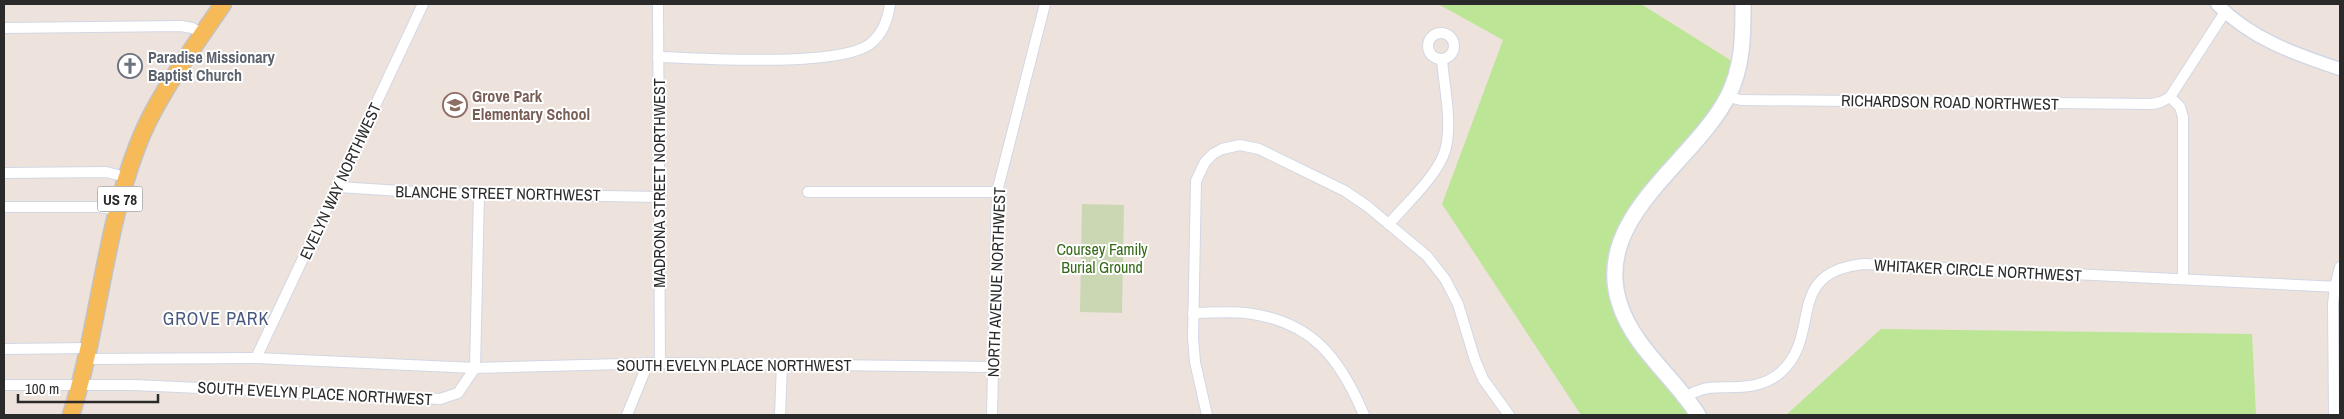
<svg xmlns="http://www.w3.org/2000/svg" width="2344" height="419" font-family="'Archivo Narrow',sans-serif">
<style>
.green{fill:#bce596}
.cemetery{fill:#cad7b2}
.lines{fill:none;stroke-linecap:round;stroke-linejoin:round}
.minor-casing{stroke:#d1d7e4;stroke-width:12}
.tertiary-casing{stroke:#d1d7e4;stroke-width:15}
.secondary-casing{stroke:#d1d7e4;stroke-width:18}
.primary-casing{stroke:#c3c3c3;stroke-width:19}
.minor{stroke:#fff;stroke-width:10}
.tertiary{stroke:#fff;stroke-width:12}
.secondary{stroke:#fff;stroke-width:15}
.primary{stroke:#f6ba58;stroke-width:16}
.labels{text-anchor:middle;dominant-baseline:central;stroke-width:4;stroke-linejoin:round;paint-order:stroke}
.shield{fill:#fff;stroke:#6a6a6a;stroke-width:1}
.shield-label{font-size:15px;font-weight:bold;fill:#2a2a2a}
.worship-label{font-size:16px;font-weight:bold;fill:#5b616d;stroke:#fff;text-anchor:start}
.education-label{font-size:16px;font-weight:bold;fill:#785e54;stroke:#fff;text-anchor:start}
.street-label{font-size:16px;fill:#2a2a2a;stroke:#fff}
.park-label{font-size:16px;fill:#346a17;stroke:#fff}
.neighbourhood-label{font-size:18px;letter-spacing:1px;fill:#49597d;stroke:#fff}
</style>
<rect width="100%" height="100%" fill="#ede3dc"/>
<g class="green">
<path d="M1438 4H1641L1735 63 1711 137 1625 222 1613 283 1637 333 1700 415H1581L1442 204 1503 40Z"/>
<path d="M1881 329 2252 334 2256 415H1786Z"/>
</g>
<path class="cemetery" d="M1082 204 1124 205 1122 313 1080 312Z"/>
<g class="lines">
<defs>
<g id="minor">
<path d="M658 4 660 363"/>
<path d="M4 28 181 26 192 28 203 34"/>
<circle cx="1441" cy="46" r="13"/>
<path d="M658 57C702 58 838 68 870 44 883 34 888 19 890 4"/>
<path d="M1728 97 1741 100 2152 104 2161 102 2170 97 2225 12"/>
<path d="M2170 97 2180 107 2183 117V279"/>
<path d="M4 173 106 172 126 177"/>
<path d="M338 187 432 193 659 197"/>
<path d="M808 192H997"/>
<path d="M4 207H99L117 210"/>
<path d="M1389 224C1406 204 1437 176 1445 151 1453 123 1444 88 1442 59"/>
<path d="M1193 313C1210 313 1229 311 1246 313 1312 321 1340 358 1364 415"/>
<path d="M4 349 90 348"/>
<path d="M256 358 423 4"/>
<path d="M87 359 256 358 475 368 660 363 993 367"/>
<path d="M475 368 479 194"/>
<path d="M4 385H133L440 399 458 393 475 368"/>
<path d="M1686 396C1693 393 1701 389 1708 388 1734 386 1760 391 1781 372 1823 334 1783 272 1864 264L2340 287"/>
<path d="M627 415 648 363"/>
<path d="M780 415 782 364"/>
<path d="M992 415 997 192 1045 4"/>
<path d="M1207 415 1195 362 1193 338 1196 181 1205 162 1213 154 1222 149 1240 145 1259 149 1345 191 1367 206 1427 256 1445 279 1458 304 1475 360 1483 379 1509 415"/>
<path d="M2334 415 2333 304 2335 287 2340 267"/>
</g>
<path id="tertiary" d="M2217 4C2251 39 2295 54 2340 69"/>
<path id="secondary" d="M1698 415C1675 378 1634 348 1620 305 1590 218 1695 162 1728 96 1743 67 1743 35 1743 4"/>
<path id="primary" d="M71 415C99 327 104 233 137 147 155 98 194 47 223 4"/>
</defs>
<use href="#minor" class="minor-casing"/>
<use href="#tertiary" class="tertiary-casing"/>
<use href="#secondary" class="secondary-casing"/>
<use href="#primary" class="primary-casing"/>
<use href="#minor" class="minor"/>
<use href="#tertiary" class="tertiary"/>
<use href="#secondary" class="secondary"/>
<use href="#primary" class="primary"/>
</g>
<defs>
<symbol id="church-ring" viewBox="-11 -11 22 22"><circle r="9.5" fill="#fff" stroke="#6b7280" stroke-width="1.5"/><path d="M-1.2-6h2.4v3.5h3.3v2.4h-3.3V6h-2.4V-.1h-3.3v-2.4h3.3Z" fill="#6b7280"/></symbol>
<symbol id="school-ring" viewBox="-11 -11 22 22"><circle r="9.5" fill="#fff" stroke="#8d6e63" stroke-width="1.5"/><path d="M0-5L7-2L0 1L-7-2ZM-4 1L0 2.5L4 1V4Q0 6-4 4Z" fill="#8d6e63"/></symbol>
</defs>
<g fill-rule="evenodd">
<use href="#church-ring" x="116" y="52" width="28" height="28"/>
<use href="#school-ring" x="441" y="91" width="28" height="28"/>
</g>
<g class="labels">
<rect class="shield" x="97.5" y="186.5" width="45" height="25" rx="4"/>
<g class="shield-label">
<text x="120" y="199">US 78</text>
</g>
<g class="worship-label">
<text x="148" y="57">Paradise Missionary<tspan x="148" dy="18">Baptist Church</tspan></text>
</g>
<g class="education-label">
<text x="472" y="96">Grove Park<tspan x="472" dy="18">Elementary School</tspan></text>
</g>
<g class="street-label">
<text transform="translate(1950 102) rotate(1)">RICHARDSON ROAD NORTHWEST</text>
<text transform="translate(340 181) rotate(-65)">EVELYN WAY NORTHWEST</text>
<text transform="translate(659 183) rotate(-90)">MADRONA STREET NORTHWEST</text>
<text transform="translate(498 193) rotate(1)">BLANCHE STREET NORTHWEST</text>
<text transform="translate(1978 270) rotate(3)">WHITAKER CIRCLE NORTHWEST</text>
<text transform="translate(996 282) rotate(-88)">NORTH AVENUE NORTHWEST</text>
<text x="734" y="365">SOUTH EVELYN PLACE NORTHWEST</text>
<text transform="translate(315 393) rotate(3)">SOUTH EVELYN PLACE NORTHWEST</text>
</g>
<g class="park-label">
<text x="1102" y="249">Coursey Family<tspan x="1102" dy="18">Burial Ground</tspan></text>
</g>
<g class="neighbourhood-label">
<text x="216" y="318">GROVE PARK</text>
</g>
</g>
<rect width="2344" height="419" fill="none" stroke="#2a2a2a" stroke-width="10"/>
<path d="M18 394v8h140v-8" fill="none" stroke="#2a2a2a" stroke-width="2.5"/>
<text x="25" y="394" font-size="15" fill="#2a2a2a" stroke="#ffffff" stroke-width="4" paint-order="stroke">100 m</text>
</svg>
